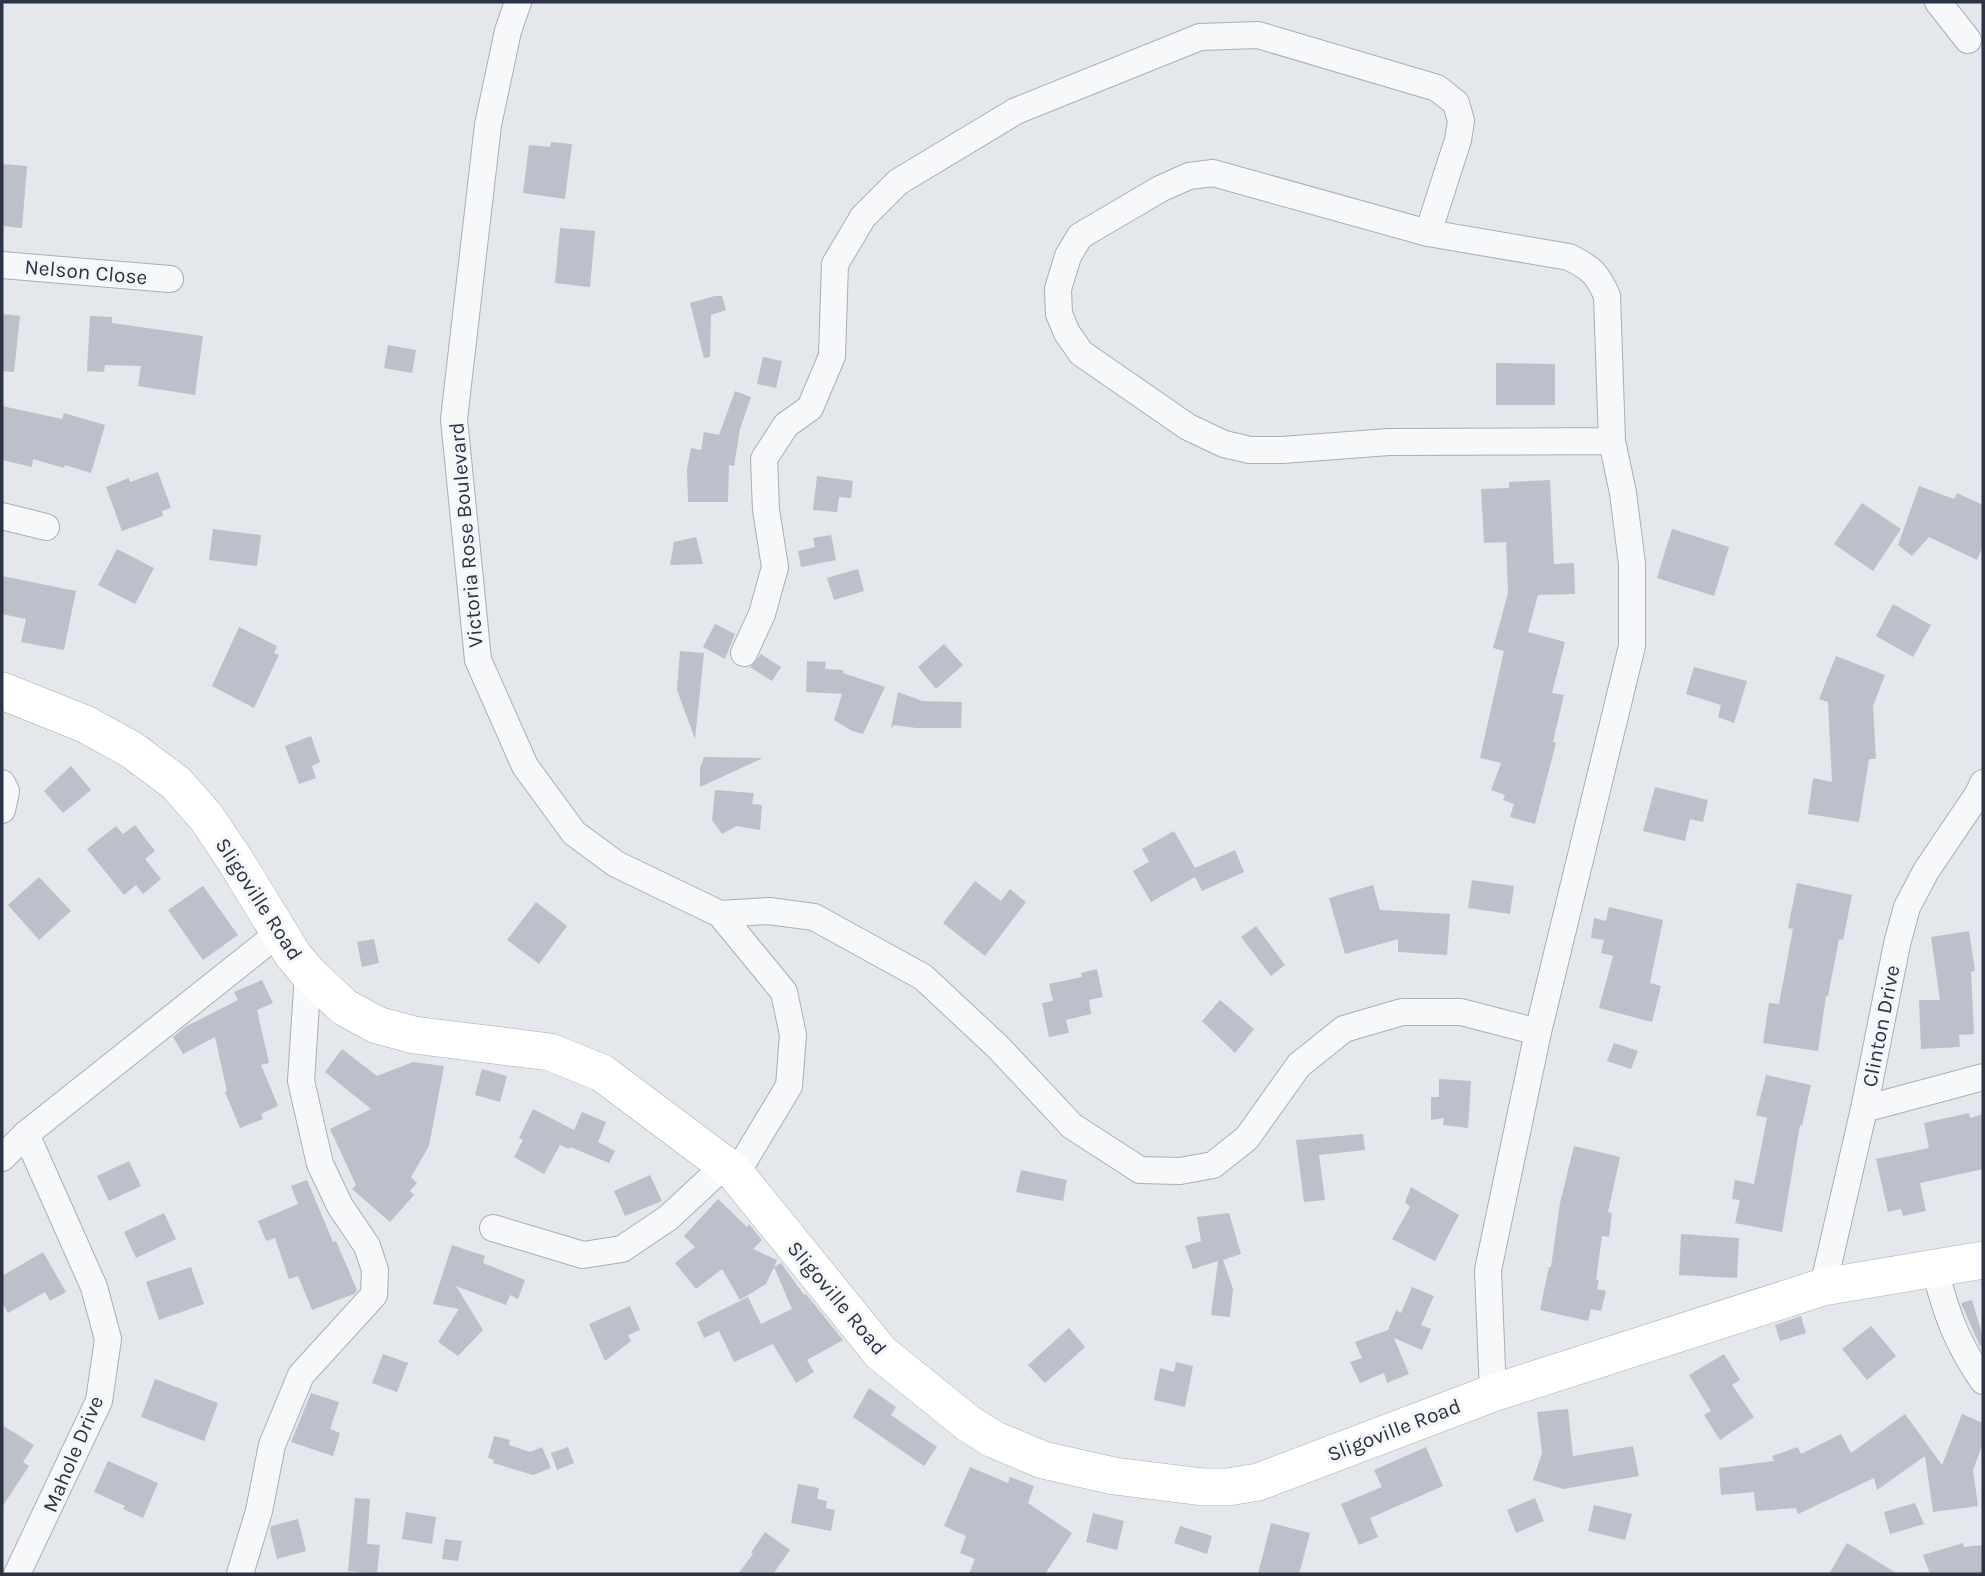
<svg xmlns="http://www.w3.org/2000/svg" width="1985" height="1576" font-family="Karla,sans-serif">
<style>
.building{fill:#bbc0ca}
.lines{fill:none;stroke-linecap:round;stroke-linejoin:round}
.street-casing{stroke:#a9aeb7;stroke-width:28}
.secondary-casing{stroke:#a9aeb7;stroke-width:38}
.street{stroke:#f7f8fa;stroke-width:26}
.secondary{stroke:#fff;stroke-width:37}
.labels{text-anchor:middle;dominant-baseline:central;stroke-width:6;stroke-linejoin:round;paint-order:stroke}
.street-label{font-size:21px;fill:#2b3445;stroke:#f4f6f9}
</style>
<rect width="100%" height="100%" fill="#e4e7ec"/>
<g class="building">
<path d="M551 142 572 144 565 199 523 193 529 145 550 147Z"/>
<path d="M2 164 27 166 22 228 2 226Z"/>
<path d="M560 228 595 231 590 287 555 283Z"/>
<path d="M715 296H722L726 310 711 315 710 357 704 358 690 303Z"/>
<path d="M2 314 20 316 14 372 2 371Z"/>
<path d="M90 316 112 317V323L203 336 195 395 138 386 141 366 105 365 104 372 87 371Z"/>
<path d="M388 345 416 350 412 373 384 368Z"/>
<path d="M763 357 782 361 776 388 757 384Z"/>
<path d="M1496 363 1555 364V405H1496Z"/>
<path d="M735 391 751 397 740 429 734 466 729 465 728 502H688L687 469 691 448 701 450 704 432 719 435Z"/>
<path d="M2 406 62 419 64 413 105 425 91 473 65 465 64 468 33 459 32 467 2 460Z"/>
<path d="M158 472 171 508 162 511 163 516 122 531 106 487 129 478 130 482Z"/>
<path d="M817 476 853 481 851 498 839 497 837 512 813 510Z"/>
<path d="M1550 480 1554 564 1574 563 1575 594 1538 595 1528 632 1565 642 1552 693 1564 695 1553 742 1556 743 1535 824 1510 817 1514 804 1503 800 1505 795 1491 790 1501 763 1480 758 1504 651 1493 648 1508 593 1506 542 1484 543 1481 489 1509 488V482Z"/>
<path d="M1919 486 1954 499 1957 493 1983 505V546L1977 560 1929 537 1912 556 1898 545Z"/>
<path d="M1862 503 1901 529 1873 571 1834 544Z"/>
<path d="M213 529 261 535 257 566 209 560Z"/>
<path d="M1672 529 1729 547 1714 596 1657 578Z"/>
<path d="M831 535 836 560 801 567 798 551 815 547 813 538Z"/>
<path d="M696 537 703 564 670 565 674 542Z"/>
<path d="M117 549 154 568 135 604 98 585Z"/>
<path d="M858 569 864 591 834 600 827 578Z"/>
<path d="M2 576 76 591 64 650 21 642 26 619 2 614Z"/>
<path d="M1893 604 1931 625 1913 657 1876 636Z"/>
<path d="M715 624 735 634 725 659 703 647Z"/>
<path d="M239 627 277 646 274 653 279 655 254 708 212 686Z"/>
<path d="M944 644 963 665 936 689 918 667Z"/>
<path d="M680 651 704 653 695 739 677 690Z"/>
<path d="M761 654 781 667 772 681 750 667Z"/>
<path d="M1836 656 1885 675 1873 706 1876 759H1869L1859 822 1808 814 1813 778 1832 782 1828 702 1819 699Z"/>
<path d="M807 661 826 662 825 669 843 670V673L885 687 863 734 852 731 834 720 842 694 806 692Z"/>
<path d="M1694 667 1747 681 1734 723 1718 717 1721 705 1686 694Z"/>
<path d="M898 692 922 701 962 702 961 728H916L894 725 891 728Z"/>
<path d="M311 736 320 762 312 766 316 778 299 784 285 746Z"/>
<path d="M704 757 763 758 700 787V768Z"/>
<path d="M71 766 91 790 63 813 44 791Z"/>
<path d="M1655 787 1708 800 1703 822 1690 819 1685 841 1643 831Z"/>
<path d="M715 790 754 793 752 804 762 805 760 830 737 826 722 834 712 820Z"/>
<path d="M135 825 155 851 145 859 161 879 143 894 136 885 124 895 87 849 116 826 123 834Z"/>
<path d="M1174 831 1195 868 1235 850 1244 872 1202 891 1195 877 1151 902 1133 871 1149 862 1142 849Z"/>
<path d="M39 877 71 911 39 940 8 905Z"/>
<path d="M1472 880 1514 886 1510 914 1468 908Z"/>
<path d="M975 881 1001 901 1010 889 1026 902 985 956 943 923Z"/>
<path d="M1797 883 1852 895 1843 940 1839 939 1828 996H1826L1818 1051 1763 1043 1769 1003 1779 1004 1793 929 1788 928Z"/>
<path d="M1373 885 1380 910 1450 914 1447 955 1398 952V939L1345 954 1329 898Z"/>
<path d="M203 886 238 935 203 960 168 910Z"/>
<path d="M536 902 567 926 539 964 507 940Z"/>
<path d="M1609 907 1663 920 1650 983 1661 986 1652 1022 1599 1008 1613 956 1601 953 1604 940 1591 938 1594 918 1606 921Z"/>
<path d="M1256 926 1285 965 1271 976 1241 937Z"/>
<path d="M1969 931 1975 971 1971 972 1974 1034 1959 1035 1960 1047 1921 1049 1919 1000H1940L1931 937Z"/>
<path d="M374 939 379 963 362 967 357 942Z"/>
<path d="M1097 969 1103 997 1089 1000 1091 1014 1066 1020 1069 1033 1049 1037 1042 1003 1053 1001 1049 984 1082 977 1081 973Z"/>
<path d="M262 980 273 1003 257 1010 269 1063 261 1065 278 1106 261 1114 263 1119 240 1128 225 1092 227 1091 215 1037 183 1054 173 1037 185 1027 238 1000 234 992Z"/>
<path d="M1220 1000 1254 1029 1235 1053 1202 1021Z"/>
<path d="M1614 1043 1638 1051 1631 1069 1607 1061Z"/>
<path d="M342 1049 377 1076 413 1062 444 1066 429 1146 411 1177 417 1183 410 1191 414 1195 390 1222 352 1189 356 1185 330 1129 371 1109 325 1072Z"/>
<path d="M482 1069 507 1076 500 1102 475 1095Z"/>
<path d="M1766 1075 1811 1085 1802 1126 1800 1125 1782 1232 1735 1223 1740 1200 1732 1199 1735 1180 1754 1184 1767 1118 1756 1115Z"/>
<path d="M1439 1079 1471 1081 1468 1128 1443 1125 1444 1118 1431 1120V1097H1439Z"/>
<path d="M533 1109 574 1130 582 1112 606 1122 598 1142 615 1151 609 1163 570 1147 569 1149 560 1145 544 1174 514 1157 523 1140 519 1138Z"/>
<path d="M1969 1113 1970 1118 1983 1114V1169L1920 1183 1926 1211 1903 1216 1901 1209 1888 1212 1876 1159 1929 1148 1924 1123Z"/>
<path d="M1363 1134 1365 1150 1319 1155 1325 1200 1304 1202 1296 1140Z"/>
<path d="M1574 1146 1620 1157 1608 1212 1612 1213 1609 1237 1602 1236 1596 1280H1599L1597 1289 1606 1291 1601 1311 1591 1309 1588 1321 1540 1310 1549 1267H1551L1560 1203Z"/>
<path d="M129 1161 141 1186 109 1201 97 1176Z"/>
<path d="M1021 1170 1067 1180 1063 1201 1016 1192Z"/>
<path d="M650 1175 662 1201 625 1216 614 1191Z"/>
<path d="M307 1180 333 1242 336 1241 357 1290 354 1294 312 1310 298 1276 289 1279 275 1238 266 1241 258 1221 298 1204 291 1186Z"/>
<path d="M1411 1187 1459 1215 1435 1261 1392 1239 1410 1207 1405 1202Z"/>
<path d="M718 1199 747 1227 749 1224 762 1240 753 1249 777 1260 774 1267 781 1263 804 1295 806 1294 843 1340 807 1360 814 1372 796 1383 773 1344 734 1362 719 1331 704 1338 697 1322 748 1297 761 1324 792 1309 774 1267 766 1284 740 1300 722 1269 696 1289 675 1263 695 1247 684 1236Z"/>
<path d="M164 1213 176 1239 136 1258 124 1232Z"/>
<path d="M1229 1213 1241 1254 1223 1260 1233 1289 1230 1317 1211 1315 1218 1261 1193 1269 1185 1246 1201 1241 1197 1217Z"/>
<path d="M1681 1234 1739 1238 1737 1278 1679 1275Z"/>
<path d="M452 1245 485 1256 483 1263 525 1280 518 1299 510 1295 506 1305 456 1286 483 1330 458 1356 438 1342 459 1309 433 1304Z"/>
<path d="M43 1252 66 1292 50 1301 45 1292 8 1313 2 1302V1276Z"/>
<path d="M191 1267 204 1304 159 1320 146 1282Z"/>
<path d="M1412 1287 1434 1296 1421 1325 1431 1329 1422 1350 1394 1338 1409 1374 1387 1383 1384 1373 1360 1383 1350 1362 1362 1358 1355 1342 1388 1330 1396 1310 1401 1313Z"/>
<path d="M1972 1300 1983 1337V1345L1980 1346 1961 1303Z"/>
<path d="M630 1306 640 1330 628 1335 631 1341 605 1361 589 1324Z"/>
<path d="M1801 1316 1806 1333 1780 1341 1775 1325Z"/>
<path d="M1871 1326 1896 1356 1867 1380 1842 1349Z"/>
<path d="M1069 1328 1085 1347 1045 1383 1028 1365Z"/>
<path d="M383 1354 408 1363 397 1392 372 1383Z"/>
<path d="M1724 1354 1740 1380 1732 1385 1754 1417 1720 1440 1704 1415 1711 1411 1689 1375Z"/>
<path d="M1176 1362 1193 1366 1185 1407 1154 1400 1160 1368 1174 1372Z"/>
<path d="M155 1379 218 1403 204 1441 141 1417Z"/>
<path d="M869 1388 896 1407 891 1415 937 1447 924 1466 853 1417Z"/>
<path d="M311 1393 339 1402 330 1429 340 1433 333 1456 291 1442Z"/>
<path d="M1568 1409 1573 1456 1633 1446 1639 1476 1563 1489 1533 1480 1542 1453 1537 1412Z"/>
<path d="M1905 1414 1942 1465 1962 1414 1983 1423V1443L1973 1470 1978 1506 1933 1512 1925 1456 1877 1490 1874 1478 1798 1514 1796 1508 1756 1511 1754 1492 1721 1495 1719 1468 1774 1461 1772 1456 1798 1447 1801 1454 1841 1434 1851 1453Z"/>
<path d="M2 1425 34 1445 23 1462 29 1466 2 1507Z"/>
<path d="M494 1436 510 1440 509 1445 530 1452 542 1447 551 1468 533 1475 493 1463 494 1460 488 1458Z"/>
<path d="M568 1447 574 1463 557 1470 551 1453Z"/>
<path d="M1426 1447 1443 1486 1370 1518 1378 1537 1359 1545 1341 1504 1382 1487 1374 1470Z"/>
<path d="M108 1461 158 1483 143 1518 123 1509 125 1506 94 1492Z"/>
<path d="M970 1467 1008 1483 1010 1477 1034 1486 1028 1503 1072 1533 1045 1574H969L975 1559 960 1553 966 1536 944 1526Z"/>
<path d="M798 1484 819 1488 817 1499 827 1501 826 1508 835 1510 831 1531 791 1523Z"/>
<path d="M355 1498 370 1499 367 1544 380 1545 377 1574 348 1571Z"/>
<path d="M1535 1498 1544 1521 1516 1533 1507 1510Z"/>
<path d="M1915 1503 1924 1524 1890 1534 1884 1512Z"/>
<path d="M1594 1505 1632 1514 1625 1540 1588 1531Z"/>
<path d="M406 1512 436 1517 432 1544 402 1539Z"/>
<path d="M1093 1513 1124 1521 1117 1550 1086 1542Z"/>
<path d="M298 1519 306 1551 277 1559 270 1530 271 1526Z"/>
<path d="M1271 1523 1310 1533 1299 1574H1258Z"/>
<path d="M1180 1526 1212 1536 1207 1554 1174 1543Z"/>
<path d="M765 1532 790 1550 773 1574H738L753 1554 751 1552Z"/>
<path d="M445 1539 462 1541 458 1561 442 1559Z"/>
<path d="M1847 1543 1857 1549 1898 1574H1829Z"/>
<path d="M1963 1543 1964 1547 1983 1545V1574H1930L1923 1555Z"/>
</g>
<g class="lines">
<defs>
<g id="street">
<path d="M518 2 508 31 488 125 454 419 478 660 525 766 574 833 616 864 720 914 784 992 793 1035 789 1086 736 1174"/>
<path d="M1938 2 1968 40"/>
<path d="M2 265 170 279"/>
<path d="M2 516 46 527"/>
<path d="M744 653 762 614 775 567 766 510 764 459 786 425 810 408 832 356 835 264 863 217 898 182 1016 111 1200 37 1258 35 1437 88 1456 103 1461 121 1458 140 1428 233"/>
<path d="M2 783 6 791 2 810"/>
<path d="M720 914 769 911 814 917 923 977 998 1047 1072 1126 1140 1170 1180 1171 1213 1165 1247 1138 1299 1065 1344 1029 1402 1012H1461L1538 1032"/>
<path d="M1864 1109 1983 1077"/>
<path d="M2 1158 26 1134 280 932"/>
<path d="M493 1228 583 1255 622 1249 668 1218 725 1165"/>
<path d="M1935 1269C1946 1314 1957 1343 1983 1381"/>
<path d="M1823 1287 1864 1109 1897 944 1907 907 1926 871 1978 794 1983 783"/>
<path d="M1493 1393 1488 1270 1538 1032 1632 646V564L1623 493 1612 441 1607 296C1597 273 1591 268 1569 257L1428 233 1213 173 1189 176 1160 189 1080 236 1068 256 1058 289 1059 314 1067 333 1081 353 1188 427 1224 444 1250 450H1282L1389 442 1612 441"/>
<path d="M17 1574 99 1401 108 1339 94 1287 26 1134"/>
<path d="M240 1574 259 1511 272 1445 301 1375 374 1295 375 1270 367 1246 340 1206 320 1164 301 1081 308 973"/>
</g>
<path id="secondary" d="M2 691 85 724 132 750 176 783 206 817 235 860 293 955 308 973 344 1007 377 1025 414 1035 550 1052 602 1073 725 1165 736 1174 881 1353 969 1424 993 1439 1043 1460 1114 1476 1203 1487H1228L1258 1482 1493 1393 1823 1287 1983 1260"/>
</defs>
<use href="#street" class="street-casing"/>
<use href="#secondary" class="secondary-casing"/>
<use href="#street" class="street"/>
<use href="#secondary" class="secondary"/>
</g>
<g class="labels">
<g class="street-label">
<text transform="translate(86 272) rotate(5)">Nelson Close</text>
<text transform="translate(466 535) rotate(-95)">Victoria Rose Boulevard</text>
<text transform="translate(259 899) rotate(57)">Sligoville Road</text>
<text transform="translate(1881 1026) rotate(-79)">Clinton Drive</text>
<text transform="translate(837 1298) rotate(50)">Sligoville Road</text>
<text transform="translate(1394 1430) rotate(-21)">Sligoville Road</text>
<text transform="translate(73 1454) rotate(-67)">Mahole Drive</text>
</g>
</g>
<rect width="1985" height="1576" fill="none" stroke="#2b3445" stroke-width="7"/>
</svg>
